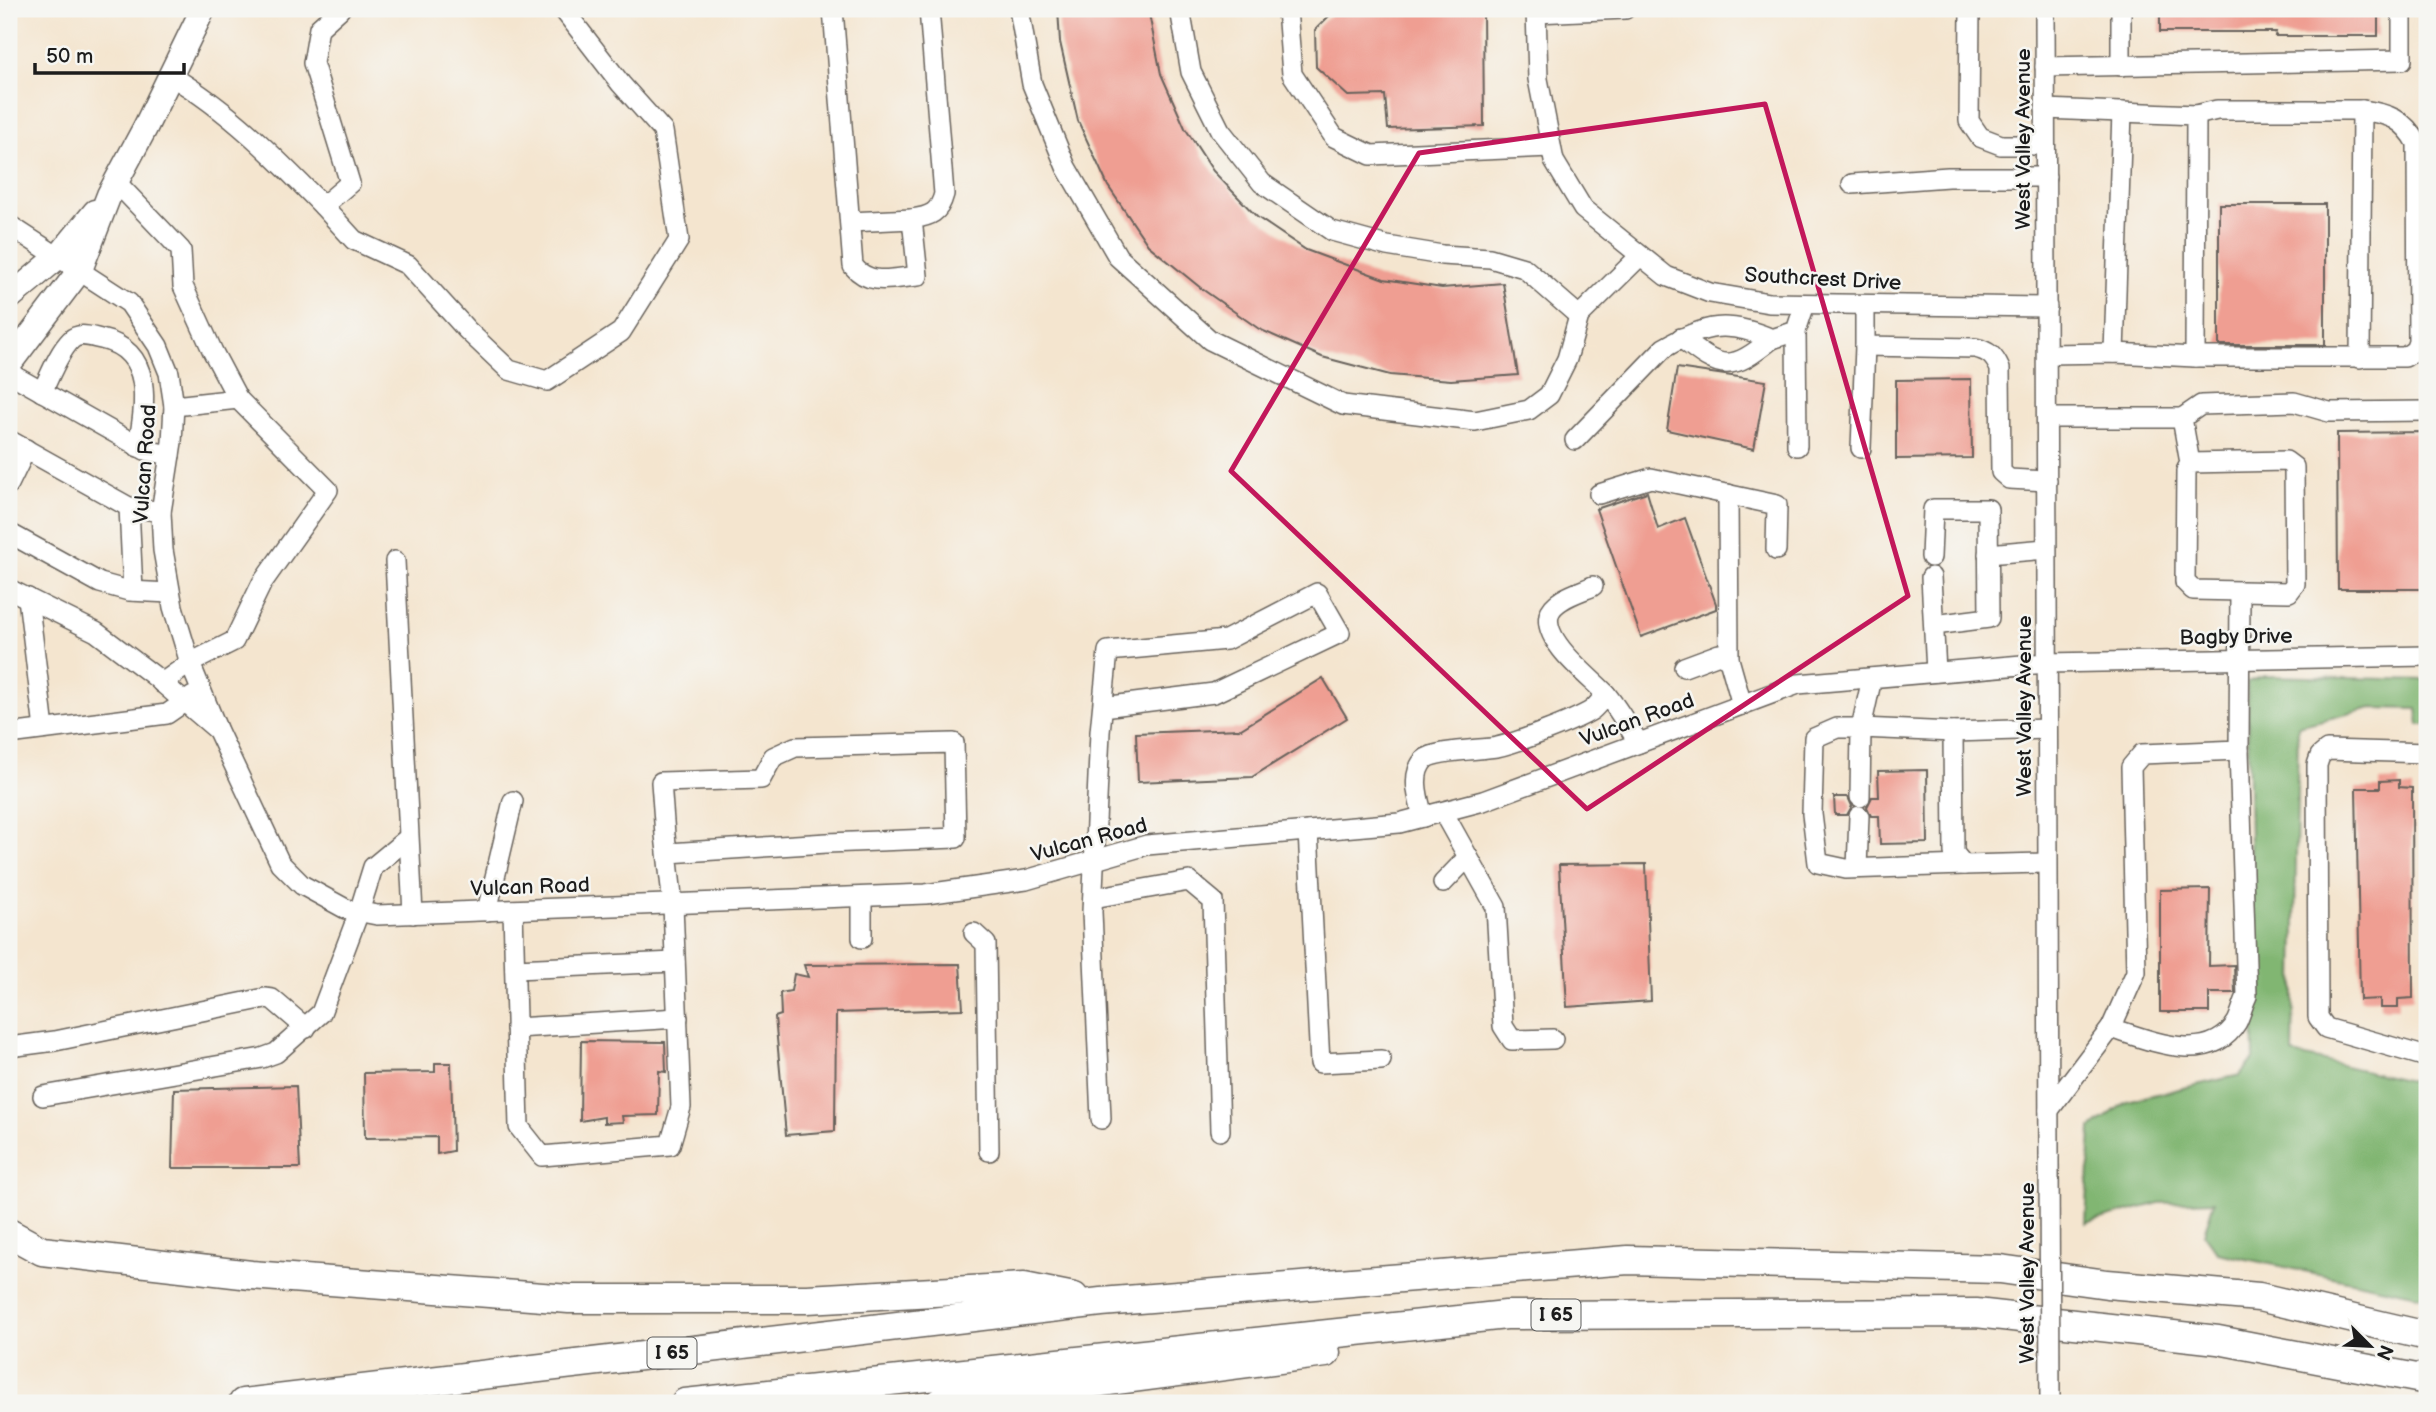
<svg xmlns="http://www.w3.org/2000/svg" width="2436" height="1412" font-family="'Balsamiq Sans',sans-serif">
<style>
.forest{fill:#81b672;stroke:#4e6947;stroke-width:2}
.building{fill:#ef9e92}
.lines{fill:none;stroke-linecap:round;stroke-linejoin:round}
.minor-casing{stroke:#68625b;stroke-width:22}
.major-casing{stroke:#68625b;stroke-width:27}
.highway-casing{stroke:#68625b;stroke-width:31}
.minor{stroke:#fff;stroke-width:19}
.major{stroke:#fff;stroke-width:24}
.highway{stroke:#fff;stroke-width:28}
.minor-bridge-casing{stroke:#68625b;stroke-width:22;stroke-linecap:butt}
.minor-bridge{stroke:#fff;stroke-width:19}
.marked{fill:none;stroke:#c2185b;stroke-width:5;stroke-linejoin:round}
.labels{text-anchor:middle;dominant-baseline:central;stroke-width:5;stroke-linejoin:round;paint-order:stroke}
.shield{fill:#f6f6f2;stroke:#5d5d5c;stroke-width:2}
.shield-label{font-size:19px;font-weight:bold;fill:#1c1c1c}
.street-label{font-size:21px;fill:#1c1c1c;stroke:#f6f6f2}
</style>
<rect width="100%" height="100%" fill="#f6f6f2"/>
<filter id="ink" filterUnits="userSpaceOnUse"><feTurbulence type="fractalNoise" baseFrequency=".0143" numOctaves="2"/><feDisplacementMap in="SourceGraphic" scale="14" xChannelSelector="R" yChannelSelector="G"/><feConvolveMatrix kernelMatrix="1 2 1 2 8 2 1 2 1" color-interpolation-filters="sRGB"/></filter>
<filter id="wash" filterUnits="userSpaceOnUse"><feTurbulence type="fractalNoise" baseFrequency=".00686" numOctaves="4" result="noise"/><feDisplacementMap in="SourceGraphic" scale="28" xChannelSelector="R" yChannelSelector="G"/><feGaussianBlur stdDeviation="1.57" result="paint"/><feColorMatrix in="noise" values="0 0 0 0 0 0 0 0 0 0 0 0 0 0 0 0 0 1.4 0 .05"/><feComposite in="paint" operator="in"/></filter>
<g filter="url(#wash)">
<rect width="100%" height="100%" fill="#f4e5cf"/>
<path class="forest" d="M2264 676 2427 680V725H2419L2417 709 2372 708 2298 726 2293 1054 2427 1085V1297L2218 1253 2204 1234 2214 1201 2159 1203 2086 1223 2091 1129 2127 1101 2240 1075 2254 1058 2247 682Z"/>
<g id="blocks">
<g class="building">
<path d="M1058 9H1148L1161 74 1185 128 1213 171 1257 217 1306 250 1384 279 1442 288 1503 283 1518 375 1451 380 1390 375 1322 357 1259 329 1202 289 1148 245 1108 186 1078 121 1060 42Z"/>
<path d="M1336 9H1483L1484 126 1388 129 1385 95 1348 96 1316 67 1315 30Z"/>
<path d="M2160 9H2378V36H2275L2276 32H2160Z"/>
<rect x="2219" y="204" width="106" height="141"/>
<path d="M1677 368 1766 381 1754 449 1667 430Z"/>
<path d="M1971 379 1972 458 1896 459V380Z"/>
<path d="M2427 432V589H2338L2337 433Z"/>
<path d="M1647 492 1658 529 1685 518 1716 604V609L1641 637 1596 509Z"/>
<path d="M1323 678 1347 718 1252 777 1138 782 1136 733 1241 729Z"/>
<path d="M1927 770 1928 843 1880 844 1879 816H1871L1867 807 1872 797H1879L1878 771Z"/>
<path d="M2399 780V787L2412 788 2413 998 2398 999V1008H2380V999L2360 1000 2356 788H2380V781Z"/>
<path d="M1834 797H1848L1852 806 1847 815H1835Z"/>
<path d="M1646 864 1651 1001 1567 1007 1559 865Z"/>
<path d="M2210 889 2209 966 2234 965 2235 993H2209V1012H2160V890Z"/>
<path d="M960 964 963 1009 836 1013 835 1131 786 1135 775 1017 781 1015 780 993 791 991 794 974 808 977 804 965Z"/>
<path d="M581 1041 665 1042 666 1072 659 1071 658 1115 622 1116 623 1122 604 1123V1117L580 1121Z"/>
<path d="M435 1063H451L453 1151 437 1154V1137L365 1138 364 1073 435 1072Z"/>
<path d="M296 1086 300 1168H172L174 1089Z"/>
</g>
</g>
</g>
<g filter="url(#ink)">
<use href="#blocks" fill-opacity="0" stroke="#68625b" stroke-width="2"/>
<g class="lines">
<defs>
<g id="minor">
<path d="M833 9 853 266C870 287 894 278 918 276L912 219C931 216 939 213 944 194L929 9"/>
<path d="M1019 9 1032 84 1066 167 1118 257 1210 340 1343 405 1475 421 1529 410 1549 395 1567 359 1579 316 1640 256"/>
<path d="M1180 9 1191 72 1220 130 1262 183 1332 231 1387 246 1442 255 1490 258 1524 268 1579 316"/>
<path d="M1287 9 1292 74 1334 137 1371 155 1551 147"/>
<path d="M1536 9 1538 79 1554 161 1583 209 1666 276 1710 293 1769 303 2047 307"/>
<path d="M1970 9 1969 121 1980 137 2001 145H2045"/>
<path d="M2045 9 2049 1157"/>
<path d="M1536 13 1625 9"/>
<path d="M2121 66V9"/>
<path d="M2045 67 2402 60V9"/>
<path d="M171 76C229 110 277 159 323 206L350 183 313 63 319 28 340 9"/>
<path d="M2045 109 2196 115 2195 357 2114 353 2047 354"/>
<path d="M2196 115 2217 110H2362L2360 358"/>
<path d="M116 182 181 250 183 286 213 352 238 399"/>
<path d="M1852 184 1948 177H2046"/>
<path d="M323 206 354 240 408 265 467 330 509 370 547 381 621 332 679 240 663 131 621 84 563 9"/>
<path d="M850 222 912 219"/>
<path d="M9 225 129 303 158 346 169 373 174 406 172 442 161 512 163 550 173 607 190 663 218 731 280 863 302 885 346 909 377 915 926 894 1026 880 1147 845 1399 823 1483 801 1798 684 2046 663 2427 656"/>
<path d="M1865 305V346L1975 348C1989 351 1994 356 2000 369L2001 472 2009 479 2047 481"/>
<path d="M1796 331 1797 446"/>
<path d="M1681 338C1722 371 1731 372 1772 339"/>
<path d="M2114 353 2122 112"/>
<path d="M2195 357H2405L2415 350 2418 342 2417 143C2404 119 2389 114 2362 110"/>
<path d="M9 373 145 450 170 455"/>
<path d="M42 392C50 376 58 353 71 340 79 332 91 337 101 339 155 351 145 406 138 447"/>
<path d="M2047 418H2182L2190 463 2286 461 2294 467 2295 584 2289 592 2193 590 2185 582 2186 471 2190 463"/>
<path d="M2182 418 2201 405 2294 402 2329 412 2427 411"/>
<path d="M9 440 129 507 161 512"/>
<path d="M1575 440 1664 348C1705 324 1728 320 1772 339L1796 331 1805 304"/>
<path d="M1861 448 1865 346"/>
<path d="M9 484 26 449"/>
<path d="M1599 494 1651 478 1777 505 1776 550"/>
<path d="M1728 494 1729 659"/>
<path d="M129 507 133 591"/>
<path d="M9 533 100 583 129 591 170 593"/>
<path d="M1988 554 2046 549"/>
<path d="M1931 557 1933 509H1988L1989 618 1934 625"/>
<path d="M395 561 413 914"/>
<path d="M1931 577 1936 672"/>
<path d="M1593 586C1580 592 1553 599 1549 615 1543 642 1589 676 1605 693 1618 708 1628 727 1639 743"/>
<path d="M9 589 96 632 153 675 215 728"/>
<path d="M28 598 44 729"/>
<path d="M1684 667 1719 654 1729 659 1742 705"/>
<path d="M1872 678 1861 728H1837L1814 738 1812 814 1818 863 1846 869 1964 865"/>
<path d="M162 683 190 663 234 641 262 583 328 490 238 399 174 406"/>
<path d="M2046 729 1953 732 1954 853 1964 865 2047 863"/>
<path d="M9 734 167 714 193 696"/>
<path d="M2427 753 2327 750 2320 756 2317 765 2318 1017 2326 1028 2427 1057"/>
<path d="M1860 797 1861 728 1953 732"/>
<path d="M1443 812 1496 907 1503 1026 1512 1040 1553 1039"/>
<path d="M1423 817C1419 800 1410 775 1424 760 1433 750 1481 750 1497 747 1516 743 1575 721 1592 710 1597 706 1602 699 1606 694"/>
<path d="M1308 831 1320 1063 1381 1060"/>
<path d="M1857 868 1859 816"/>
<path d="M1443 883 1468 857"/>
<path d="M862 897V938"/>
<path d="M1093 898 1189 881 1213 901 1220 1131"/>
<path d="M513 910 519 1127 542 1156 670 1145 681 1107 673 905 665 835 661 782 761 779 773 757 795 747 954 743 956 838 827 843 668 853"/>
<path d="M487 911 513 801"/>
<path d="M974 933 986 944 989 1151"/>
<path d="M515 969 675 962"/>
<path d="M516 1028 678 1018"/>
<path d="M2111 1028C2149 1040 2210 1067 2237 1022 2241 1014 2243 1004 2247 996L2239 750"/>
<path d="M9 1047 55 1041 265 998 272 999 306 1028"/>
<path d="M43 1096 262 1058 276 1053 321 1013 359 912 373 867 408 838"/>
<path d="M2049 1110 2111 1028 2136 972 2131 767 2142 754 2239 750 2240 591"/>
<path d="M1101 1119 1092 912 1100 732 1108 651 1226 640 1317 593 1340 633 1214 693 1103 707"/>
</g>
<g id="major">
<path d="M9 298 59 256 95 212"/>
<path d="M9 364 80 270 109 195 145 128 203 9"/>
</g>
<g id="highway">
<path d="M9 1233 42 1251 251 1275 569 1299H807L1024 1287 1074 1297"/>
<path d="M243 1403 1101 1302 1628 1260 2000 1269 2107 1284 2259 1297 2427 1336"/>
<path d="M685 1403 1506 1315 1976 1313 2218 1340 2427 1380"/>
<path d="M940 1403 1326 1353"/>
</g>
</defs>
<use href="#minor" class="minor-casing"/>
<use href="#major" class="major-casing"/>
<use href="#highway" class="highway-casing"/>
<use href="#minor" class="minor"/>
<use href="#major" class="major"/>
<use href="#highway" class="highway"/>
<defs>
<path id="minor-bridge" d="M2049 1157 2050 1403"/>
</defs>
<use href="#minor-bridge" class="minor-bridge-casing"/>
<use href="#minor-bridge" class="minor-bridge"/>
</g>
</g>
<path class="marked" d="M1765 104 1908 596 1587 809 1231 471 1419 153Z"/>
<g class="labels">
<g class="shield">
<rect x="1531.5" y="1299.5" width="49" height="31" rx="5"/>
<rect x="647.5" y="1337.5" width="49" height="31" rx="5"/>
</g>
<g class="shield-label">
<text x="1556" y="1315">I 65</text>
<text x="672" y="1353">I 65</text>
</g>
<g class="street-label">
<text transform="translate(2023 139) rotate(-90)">West Valley Avenue</text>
<text transform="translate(1823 279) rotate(3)">Southcrest Drive</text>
<text transform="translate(145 464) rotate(-86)">Vulcan Road</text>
<text transform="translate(2236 637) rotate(-1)">Bagby Drive</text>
<text transform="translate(2024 706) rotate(-90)">West Valley Avenue</text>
<text transform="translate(1637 720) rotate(-20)">Vulcan Road</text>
<text transform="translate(1089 840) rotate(-15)">Vulcan Road</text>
<text transform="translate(530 887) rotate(-2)">Vulcan Road</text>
<text transform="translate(2027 1273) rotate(-90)">West Valley Avenue</text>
</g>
</g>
<rect width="2436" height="1412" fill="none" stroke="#f6f6f2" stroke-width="35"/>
<g transform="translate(2370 1346) rotate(114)" stroke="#f6f6f2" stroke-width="5" paint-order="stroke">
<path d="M0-5L12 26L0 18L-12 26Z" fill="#1c1c1c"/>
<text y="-10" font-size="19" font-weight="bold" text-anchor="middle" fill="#1c1c1c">N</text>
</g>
<path d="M35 63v10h149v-10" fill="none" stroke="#1c1c1c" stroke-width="3.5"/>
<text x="46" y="63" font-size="21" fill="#1c1c1c" stroke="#f6f6f2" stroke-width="5" paint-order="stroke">50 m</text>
</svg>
